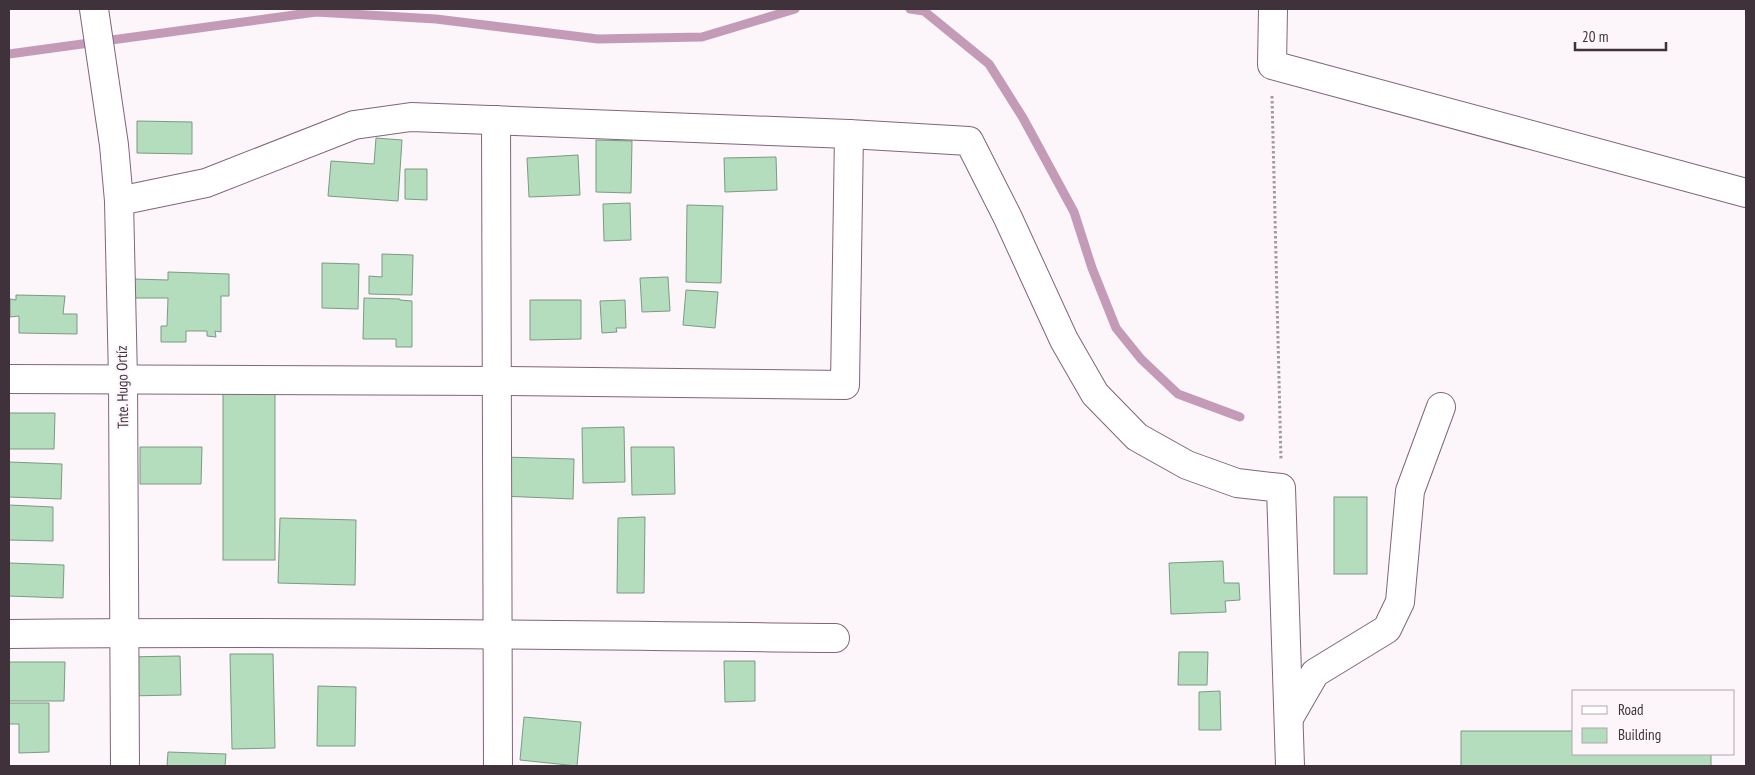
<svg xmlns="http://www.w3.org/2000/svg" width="1755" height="775" font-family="'PT Sans Narrow',sans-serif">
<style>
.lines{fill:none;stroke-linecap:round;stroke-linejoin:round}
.stream{stroke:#c49bb7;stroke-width:9}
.building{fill:#b4ddbd;stroke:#7c9a83}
.minor-casing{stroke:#826579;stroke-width:30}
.path{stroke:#a399a0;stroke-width:3;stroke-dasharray:2.5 2.5;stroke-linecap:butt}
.minor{stroke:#fff;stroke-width:28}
.labels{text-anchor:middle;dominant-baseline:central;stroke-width:4;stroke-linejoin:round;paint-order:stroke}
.street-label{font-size:15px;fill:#3f323b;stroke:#fcf5fa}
</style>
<rect width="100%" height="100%" fill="#fcf5fa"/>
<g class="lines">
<g class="stream">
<path d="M910 9 924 11 989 64 1023 118 1074 212 1092 268 1116 328 1141 359 1178 394 1240 417"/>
<path d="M9 54 316 12 436 19 598 39 702 37 795 9"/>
</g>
</g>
<g class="building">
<path d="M137 121 192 122V154L137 153Z"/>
<path d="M376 138 402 140 398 201 328 196 331 161 374 164Z"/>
<path d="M596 140 632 141 631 193 596 192Z"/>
<path d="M578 155 580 195 529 197 527 158Z"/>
<path d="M776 157 777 190 725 192 724 158Z"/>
<path d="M405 169H427V200L405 199Z"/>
<path d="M630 203 631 240 604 241 603 204Z"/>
<path d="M687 205 723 206 721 283 686 282Z"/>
<path d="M382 254 413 255 412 295 369 294V276L382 277Z"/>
<path d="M322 263 359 264 358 309 322 308Z"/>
<path d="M168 272 229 274V296H221V332L215 331 216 337 207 336V331H186V342H161V326H167L168 298H134V279L168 280Z"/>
<path d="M668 277 670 311 642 312 640 278Z"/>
<path d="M686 290 718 292 715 328 683 325Z"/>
<path d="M16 295 65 296 63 314H77V334L19 333V316L10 317V299L16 300Z"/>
<path d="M364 298 400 299V300L412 301V347H396V339H363Z"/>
<path d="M530 300H581V339L530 340Z"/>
<path d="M625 300 626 328H616L617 332 602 333 600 301Z"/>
<rect x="223" y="393" width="52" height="167"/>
<path d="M9 413H55L54 449H9Z"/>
<path d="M624 427 625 482 583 483 582 428Z"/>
<path d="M140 447H202L201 484H140Z"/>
<path d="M631 447H674L675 494 632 495Z"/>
<path d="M503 457 574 459 573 499 501 496Z"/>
<path d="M9 462 62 464 61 499 9 497Z"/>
<rect x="1334" y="497" width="33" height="77"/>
<path d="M9 505 53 507V541L9 540Z"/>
<path d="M645 517 644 593H617L618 518Z"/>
<path d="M280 518 356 520 355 585 278 583Z"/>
<path d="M1223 561 1224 583H1239L1240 600 1225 601 1226 612 1171 614 1169 563Z"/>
<path d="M9 563 64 565 63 598 9 596Z"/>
<path d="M1179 652H1208L1207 685H1178Z"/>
<path d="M230 654H273L275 748 232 749Z"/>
<path d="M180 656 181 695 125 696 124 657Z"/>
<path d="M724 661H755V701L725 702Z"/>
<path d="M9 662H65L64 701H9Z"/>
<path d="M318 686 356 687 355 746H317Z"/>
<path d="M1220 691 1221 730H1199V692Z"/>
<path d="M9 703H49V752L19 753V724H9Z"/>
<path d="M524 717 581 722 577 766 520 760Z"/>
<path d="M1461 731H1574V754H1711V766H1461Z"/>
<path d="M168 752 226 754 225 766H167Z"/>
</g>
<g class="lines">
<defs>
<g id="minor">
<path d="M94 9 114 145 119 201 123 379 125 766"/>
<path d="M1273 9 1272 65 1746 193"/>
<path d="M496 120 498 766"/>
<path d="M119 201 206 183 354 125 411 117 849 134 969 141 1008 218 1064 340 1095 394 1137 437 1187 465 1237 483 1281 488 1290 766"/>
<path d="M9 379 498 381 845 385 849 134"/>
<path d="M9 634C284 631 559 635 835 638"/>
<path d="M1289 718 1315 673 1387 629 1400 602 1410 491 1441 407"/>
</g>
</defs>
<use href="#minor" class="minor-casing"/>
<path class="path" d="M1272 96 1281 460"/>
<use href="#minor" class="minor"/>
</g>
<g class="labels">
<g class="street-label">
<text transform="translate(122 387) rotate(-91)">Tnte. Hugo Ortíz</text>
</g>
</g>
<rect width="1755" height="775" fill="none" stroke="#3f323b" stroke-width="20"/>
<rect x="1572" y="690" width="162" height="65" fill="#fcf5fa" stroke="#b0a7ae"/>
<rect x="1582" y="706" width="25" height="8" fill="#ffffff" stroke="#b0a7ae"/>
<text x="1618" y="715" font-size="15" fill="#3f323b">Road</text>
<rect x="1582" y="728" width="25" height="15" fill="#b4ddbd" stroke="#b0a7ae"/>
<text x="1618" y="740" font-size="15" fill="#3f323b">Building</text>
<path d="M1575 42v8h91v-8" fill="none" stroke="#3f323b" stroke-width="2.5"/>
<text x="1582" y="42" font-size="15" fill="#3f323b" stroke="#fcf5fa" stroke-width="4" paint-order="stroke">20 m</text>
</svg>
